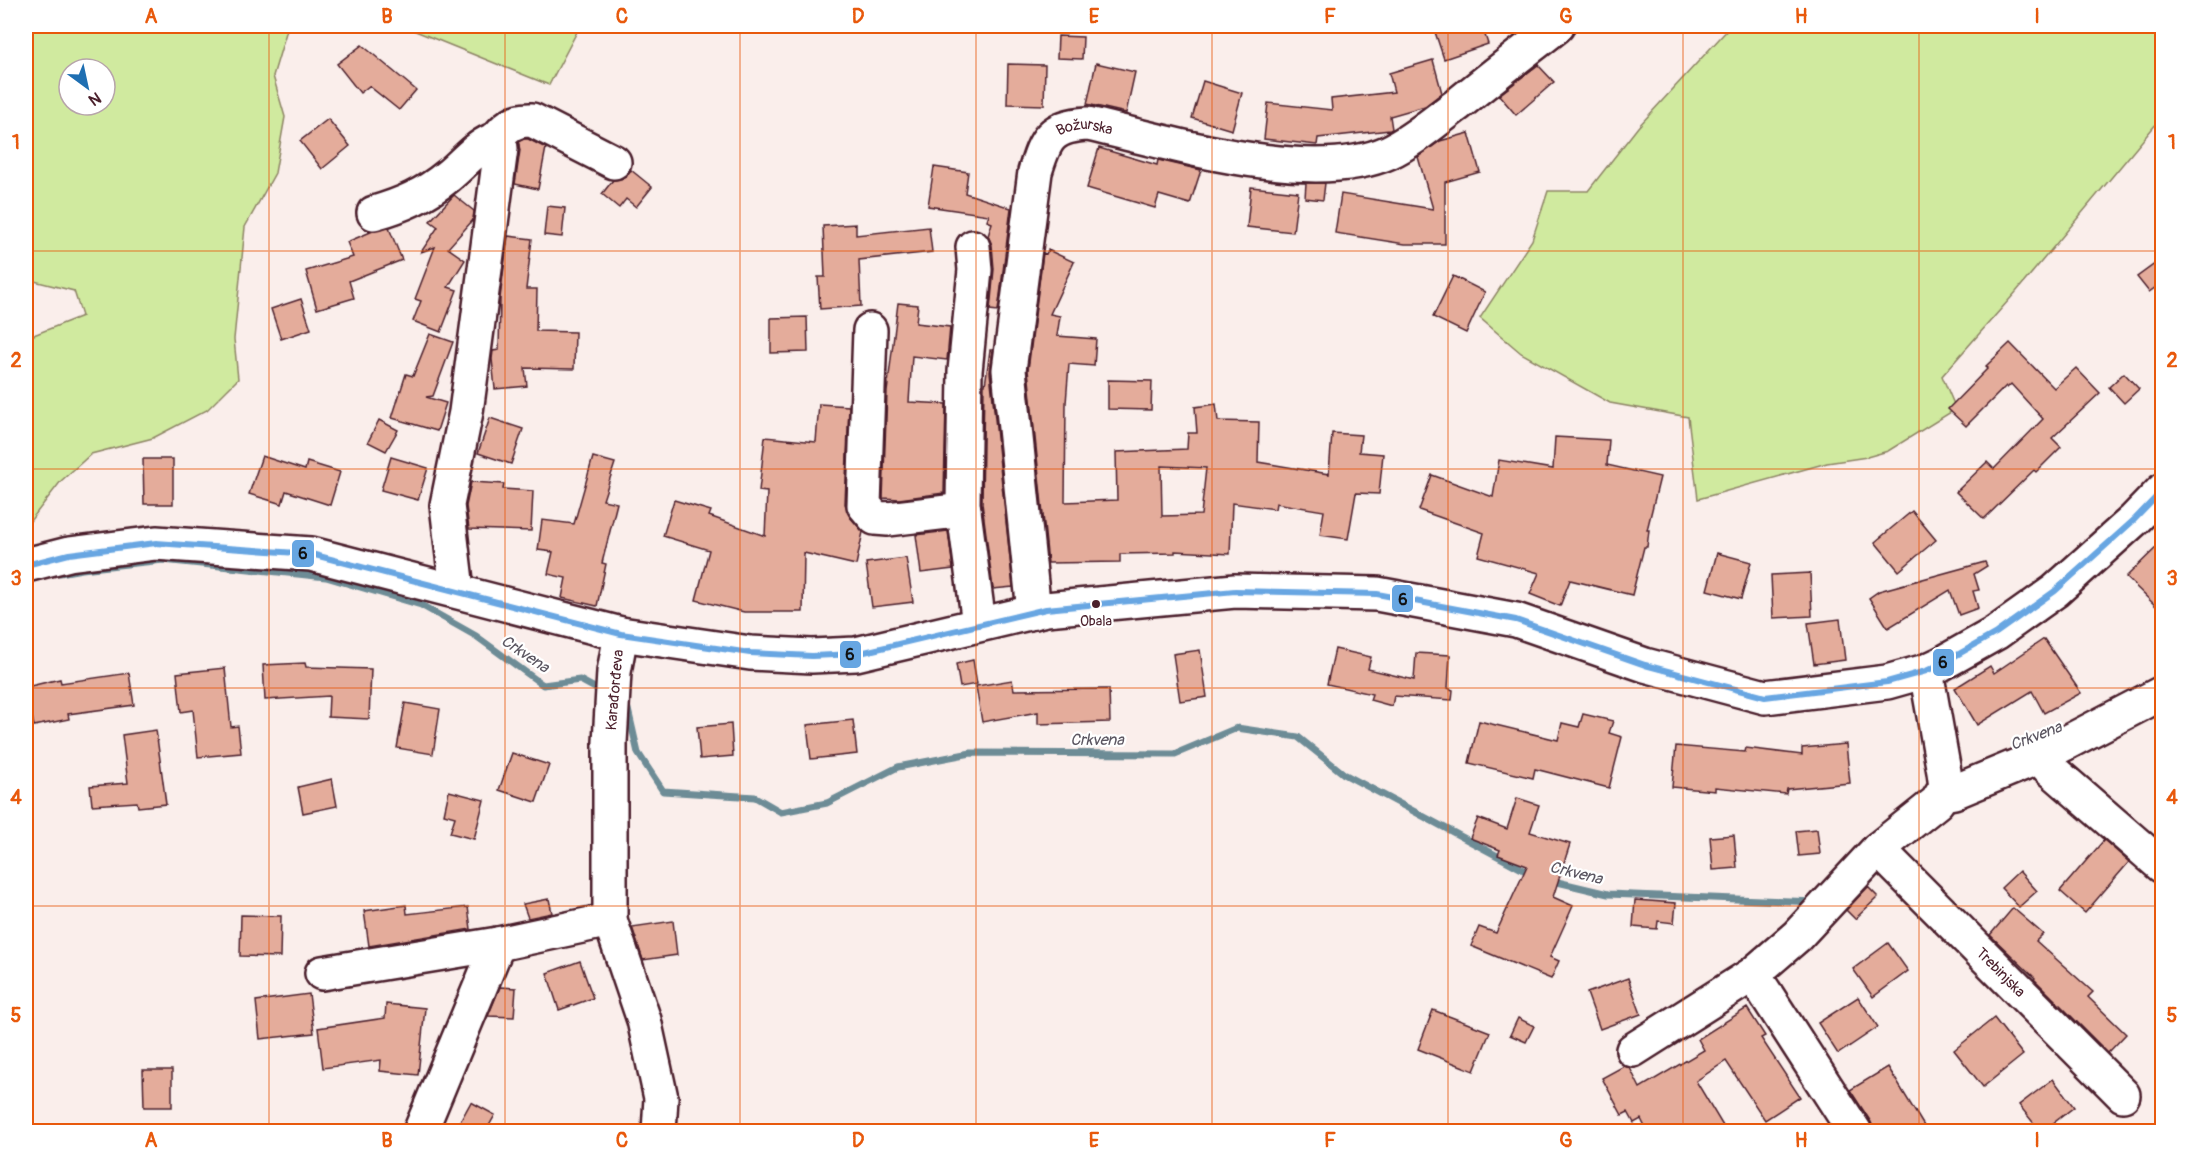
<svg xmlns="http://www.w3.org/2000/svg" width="2188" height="1157" font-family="Pangolin,sans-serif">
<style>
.green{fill:#d0ea9f;stroke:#8d8465;stroke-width:1.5;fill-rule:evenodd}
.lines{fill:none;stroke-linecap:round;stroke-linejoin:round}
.stream{stroke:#6d8c96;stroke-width:7}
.building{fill:#e4ac9b;stroke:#4a1f2b;stroke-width:1.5;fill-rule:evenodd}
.minor-casing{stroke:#4a1f2b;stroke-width:38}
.major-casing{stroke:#4a1f2b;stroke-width:38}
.minor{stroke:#fff;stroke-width:33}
.major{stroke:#fff;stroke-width:33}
.bus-1-casing{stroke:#fff;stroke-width:10}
.bus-1{stroke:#67a6e2;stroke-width:6}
.grid{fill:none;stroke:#e8590c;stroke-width:1.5;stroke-opacity:0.55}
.bus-dot{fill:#4a1f2b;stroke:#fff;stroke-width:2}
.labels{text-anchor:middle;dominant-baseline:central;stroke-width:4.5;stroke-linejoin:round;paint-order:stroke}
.bus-label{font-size:14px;fill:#4a1f2b;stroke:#fff}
.street-label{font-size:15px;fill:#4a1f2b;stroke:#fff}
.water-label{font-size:16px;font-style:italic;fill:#5b5661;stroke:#fff}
.line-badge{stroke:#fff;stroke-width:2}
.pale-badge-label{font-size:16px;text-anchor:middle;font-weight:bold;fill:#111}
.neatline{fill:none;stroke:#e8590c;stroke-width:2}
.grid-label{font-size:20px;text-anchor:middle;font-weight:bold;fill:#e8590c}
</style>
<rect width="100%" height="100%" fill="#faeeeb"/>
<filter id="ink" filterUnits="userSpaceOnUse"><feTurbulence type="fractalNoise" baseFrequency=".0167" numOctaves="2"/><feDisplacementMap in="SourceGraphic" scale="12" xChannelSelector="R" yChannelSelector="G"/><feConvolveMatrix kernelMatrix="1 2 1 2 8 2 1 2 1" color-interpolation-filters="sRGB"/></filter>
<g filter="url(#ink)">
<g class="green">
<path d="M26 26H288L273 76 285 117 275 173 245 227 234 339 238 379 207 410 153 438 91 454 61 481 27 525 26 530V338L82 316 74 291 26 279ZM69 69H105V105H69Z"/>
<path d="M403 26H580L549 85Z"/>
<path d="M1731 26H2162V117L2016 292 1942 376 1956 409 1888 451 1867 457 1827 463 1698 499 1688 417 1610 403 1521 353 1480 318 1532 240 1548 191H1588L1638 127Z"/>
</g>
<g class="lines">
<g class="stream">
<path d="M60 573 82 569 163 560 326 577 421 605 476 636 543 685 580 680 604 693"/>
<path d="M627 705 638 753 663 791 755 797 781 812 827 803 898 767 971 753 1175 754 1237 728 1298 737 1344 774 1533 875"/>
<path d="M1549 880 1608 894 1815 902"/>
</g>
</g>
<g class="building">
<path d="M1433 26H1482L1488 44 1444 59Z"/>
<path d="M1058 36 1083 37 1082 59 1057 58Z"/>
<path d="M362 45 416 90 399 110 369 86 360 93 337 64Z"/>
<path d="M1433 60 1442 93 1425 106 1390 116 1392 129 1390 130 1318 138 1317 145 1264 139 1268 103 1332 110 1331 99 1394 92 1389 73Z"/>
<path d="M1096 63 1135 72 1126 113 1087 104Z"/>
<path d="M1008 64 1045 65 1044 105 1007 104Z"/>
<path d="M1538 65 1554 82 1516 115 1499 95Z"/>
<path d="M1203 81 1242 93 1232 130 1192 118Z"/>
<path d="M328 119 350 146 322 169 300 141Z"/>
<path d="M1469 133 1480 172 1445 182V244H1405L1335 233 1341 194 1433 209 1418 157 1440 141Z"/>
<path d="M524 139H528L546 148 538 189 515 184 520 150 518 142Z"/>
<path d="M1099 148 1157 165 1158 160 1201 170 1190 204 1159 195 1155 208 1087 188Z"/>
<path d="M934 167 968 172 965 193 1011 208 998 311 990 310 994 269 992 245 988 236 992 223 987 221 989 215 928 206Z"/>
<path d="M631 170 652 187 636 207 626 199 619 208 602 194 613 180 624 178Z"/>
<path d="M1306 183H1325L1323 200 1305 198Z"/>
<path d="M1251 187 1298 192 1293 232 1247 227Z"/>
<path d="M454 195 474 211 473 220 448 248 465 260 448 287 457 290 441 332 413 321 421 301 415 299 435 247 421 252 438 227 430 221Z"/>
<path d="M547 206 565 208 562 237 544 235Z"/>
<path d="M856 224V235L929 227 932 252 859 260 861 306 820 309 818 277H825L823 226Z"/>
<path d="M389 228 402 260 349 281 354 298 317 309 306 271 353 257 347 242 373 231Z"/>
<path d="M508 236 532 239 526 289H537L536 331 575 332 574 369 525 368 527 386 495 389 492 359 493 351 499 350 500 298Z"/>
<path d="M1048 250 1074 262 1050 314 1060 316 1057 336 1096 339 1094 366 1069 364 1066 403 1065 502 1117 500 1116 452 1187 449 1188 433H1197L1195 407 1216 404 1218 421 1259 422 1258 462 1329 474 1332 433 1361 435 1359 452 1383 454 1379 494 1356 493 1348 539 1320 535 1324 511 1276 503 1275 509 1232 503 1230 554 1175 551V553L1120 554V562L1048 563 1028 370 1043 253 1046 254ZM1161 466 1206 468 1201 515 1162 516Z"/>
<path d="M2163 258V282L2149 292 2137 277Z"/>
<path d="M1453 276 1485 292 1466 333 1433 317Z"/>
<path d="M301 299 311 329 281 339 271 309Z"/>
<path d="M898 303 918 305 916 323 950 327 947 360 912 356 909 402 946 404 944 493 899 499 883 498 887 392Z"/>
<path d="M807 317 808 352 771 353V318Z"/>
<path d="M430 334 453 342 433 396 426 397 446 403 437 431 392 418 406 374 413 376Z"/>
<path d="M2010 343 2054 388 2076 368 2100 393 2052 438 2061 447 2036 472 2034 470 1984 519 1956 492 1987 462 1994 469 2043 419 2011 384 2007 388 2006 386 1966 426 1948 409 1988 368 1986 366Z"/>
<path d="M990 350H993L990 372 1013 587 993 589 982 503 984 385H985Z"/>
<path d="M2124 373 2139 389 2124 403 2109 387Z"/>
<path d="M1108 380 1152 381 1151 410 1108 409Z"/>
<path d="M819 404 849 406 845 504 850 517 863 532 856 565 804 553 803 612H744L696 600 709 550 663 536 674 500 711 511 709 516 765 536 767 492 759 491 765 437 816 442Z"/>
<path d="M490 418 523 429 511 464 478 453Z"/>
<path d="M379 420 398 430 386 451 368 442Z"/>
<path d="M1555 437 1609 440 1607 465 1660 477 1647 530H1649L1647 547H1644L1632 595 1570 580 1560 606 1530 594 1539 573 1478 556 1484 533 1419 510 1432 475 1493 497 1499 460 1553 469Z"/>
<path d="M262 456 305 470 307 462 340 472 330 505 286 491 282 504 249 494Z"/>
<path d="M391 457 428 468 418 500 381 490Z"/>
<path d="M593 457 615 463 603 500 617 503 602 563 606 564 597 606 562 598 566 578 548 574 553 552 538 550 542 520 574 524Z"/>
<path d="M143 459H173V504H144Z"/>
<path d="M471 482 504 484 503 489 533 491 531 531 469 529 466 506Z"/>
<path d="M1912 511 1936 540 1899 571 1875 542Z"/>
<path d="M948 531 953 569 921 573 916 535Z"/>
<path d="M2163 541V613L2126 577Z"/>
<path d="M1717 553 1751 562 1741 599 1707 590Z"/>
<path d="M906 558 913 602 872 607 866 563Z"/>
<path d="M1985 562 1987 566 1974 574 1979 590 1973 591 1978 608 1959 615 1950 590 1888 628 1869 598 1879 591Z"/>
<path d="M1810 573 1812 616 1773 618 1771 575Z"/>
<path d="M1840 619 1845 660 1814 664 1808 623Z"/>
<path d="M2044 639 2081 693 2044 713 2032 691 1977 725 1955 688 1990 666 1994 673Z"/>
<path d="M1335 649 1371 657 1368 669 1414 680 1416 653 1450 655 1448 688 1453 690 1452 700 1394 696 1392 706 1370 700 1372 694 1327 684Z"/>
<path d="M1200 650 1207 697 1180 701 1173 654Z"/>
<path d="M973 660 977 684 960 687 956 664Z"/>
<path d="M305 663 306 667 371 669 369 719 328 717 329 696 265 700 263 665Z"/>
<path d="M225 668 231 727 238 726 241 753 198 757 193 710 181 712 177 673Z"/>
<path d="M129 673 134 705 68 714 69 719 34 726 26 687 60 679 61 683Z"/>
<path d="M1012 680 1014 690 1109 689 1110 722 1038 724V712L982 722 976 686Z"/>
<path d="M405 703 440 709 433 754 397 748Z"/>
<path d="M1583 714 1613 721 1609 733 1622 737 1609 788 1535 769 1533 778 1469 763 1479 721 1558 740 1562 723 1579 727Z"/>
<path d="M853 720 857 754 811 759 807 725Z"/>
<path d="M731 724 733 756 700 759 697 727Z"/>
<path d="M156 730 166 804 138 807 137 802 92 805 90 786 128 783 122 735Z"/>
<path d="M1846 744 1850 783 1787 789 1786 794 1715 787V791L1672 787 1676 746 1745 752 1746 748 1802 755V748Z"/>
<path d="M512 753 549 765 536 802 499 790Z"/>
<path d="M332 779 337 806 303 813 298 787Z"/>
<path d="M449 791 484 800 474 839 450 833 455 817 444 814Z"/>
<path d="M1517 798 1539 805 1530 832 1570 844 1553 897 1573 906 1550 957 1559 961 1551 979 1471 946 1479 927 1496 933 1527 866 1498 855 1500 850 1470 838 1478 818 1507 829Z"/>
<path d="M1817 829 1820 854 1799 856 1796 831Z"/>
<path d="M1734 835 1737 868 1713 870 1710 837Z"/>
<path d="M2104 840 2129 862 2085 913 2060 891Z"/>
<path d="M2019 871 2037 891 2019 907 2001 888Z"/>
<path d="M1868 887 1878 897 1855 919 1846 910Z"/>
<path d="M549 899 552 913 528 918 523 904Z"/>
<path d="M1635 900 1676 903 1674 923 1658 921 1657 929 1633 927Z"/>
<path d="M406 905 407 914 468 907 471 929 369 946 364 911Z"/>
<path d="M2013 908 2043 934 2036 941 2093 992 2088 997 2126 1034 2108 1053 2034 979 2035 978 1990 935Z"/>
<path d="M241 915 281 916 280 957 240 956Z"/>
<path d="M673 921 677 955 643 960 632 927Z"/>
<path d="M1888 943 1908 971 1873 997 1853 969Z"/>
<path d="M580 961 593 998 559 1010 547 973Z"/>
<path d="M1628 978 1641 1014 1600 1029 1587 993Z"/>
<path d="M500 987 516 988 514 1017 488 1016Z"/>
<path d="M309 994 314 1033 260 1039 256 1001Z"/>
<path d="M1858 997 1878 1027 1838 1054 1818 1023Z"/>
<path d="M386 1004 425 1008 418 1075 380 1071 381 1060 323 1068 318 1028 385 1018Z"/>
<path d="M1747 1008 1765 1036 1761 1038 1800 1097 1765 1120 1726 1061 1696 1081 1726 1131H1647L1641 1119 1634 1123 1628 1112 1622 1115 1602 1078 1624 1066 1630 1068 1640 1088 1704 1050 1698 1039Z"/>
<path d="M1433 1010 1490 1032 1474 1071 1418 1049Z"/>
<path d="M1518 1018 1534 1026 1526 1042 1510 1035Z"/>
<path d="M1994 1018 2023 1055 1983 1087 1954 1050Z"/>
<path d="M1888 1067 1927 1131H1874L1871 1122 1850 1090Z"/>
<path d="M143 1070H172V1107H144Z"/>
<path d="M2053 1079 2074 1107 2043 1131H2040L2019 1105Z"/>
<path d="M471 1102 495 1115 486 1131H455Z"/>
</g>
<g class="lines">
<defs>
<g id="minor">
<path d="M495 141C505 127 514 119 532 120L614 162"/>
<path d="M374 213C402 205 425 195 448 176 462 165 475 148 491 141L499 144 501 148 466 412 447 505 457 590"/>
<path d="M973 247 975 270 965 371 963 504 979 624"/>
<path d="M870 330 864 505 875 518 888 519 964 510"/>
<path id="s1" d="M1034 612 1009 370 1035 172C1045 139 1050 126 1088 124 1168 142 1313 187 1389 152 1414 140 1435 121 1457 105 1490 78 1524 52 1557 26"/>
<path d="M621 634 614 672 610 742V920L644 1020 661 1098 659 1132"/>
<path d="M2041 756 2048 767 2162 866"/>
<path d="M1943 794 1954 792 2041 756 2162 693"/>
<path id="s2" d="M1878 849 2123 1095"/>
<path d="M322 973 498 944 610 920"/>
<path d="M1753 974 1855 1132"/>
<path d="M1633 1050 1753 974 1797 936 1878 849 1937 802 1946 787 1944 772 1926 671"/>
<path d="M420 1132 498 944"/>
</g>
<path id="major" d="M26 565 69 554 156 543 311 554 621 634 750 653 812 656 856 654 1046 609 1235 591 1377 594 1516 620 1645 665 1765 697 1887 682 1926 671 1941 664 1996 633 2055 591 2134 520 2162 491"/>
</defs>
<use href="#minor" class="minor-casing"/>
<use href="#major" class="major-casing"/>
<use href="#minor" class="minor"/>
<use href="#major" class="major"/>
<defs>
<path id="bus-1" d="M26 565 69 554 156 543 311 554 621 634 750 653 812 656 856 654 1046 609 1235 591 1377 594 1516 620 1645 665 1765 697 1887 682 1926 671 1941 664 1996 633 2055 591 2134 520 2162 491"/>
</defs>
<use href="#bus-1" class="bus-1-casing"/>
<use href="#bus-1" class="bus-1"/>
</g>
</g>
<path class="grid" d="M269 26V1132M505 26V1132M740 26V1132M976 26V1132M1212 26V1132M1448 26V1132M1683 26V1132M1919 26V1132M26 251H2162M26 469H2162M26 688H2162M26 906H2162"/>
<circle class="bus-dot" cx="1096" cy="604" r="5"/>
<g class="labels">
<g class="bus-label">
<text x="1096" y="621">Obala</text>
</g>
<g class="street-label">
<text stroke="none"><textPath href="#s1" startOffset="519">Božurska</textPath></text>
<text transform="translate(615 690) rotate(-85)">Karađorđeva</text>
<text stroke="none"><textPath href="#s2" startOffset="174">Trebinjska</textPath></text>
</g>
<g class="water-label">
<text transform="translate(525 654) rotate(34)">Crkvena</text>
<text transform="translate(2036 736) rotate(-21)">Crkvena</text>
<text x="1097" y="740">Crkvena</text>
<text transform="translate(1576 873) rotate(14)">Crkvena</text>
</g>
</g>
<g class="line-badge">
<rect x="291" y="539" width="24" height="29" rx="6" fill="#67a6e2"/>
<rect x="1391" y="584" width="23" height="29" rx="6" fill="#67a6e2"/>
<rect x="839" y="640" width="23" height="29" rx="6" fill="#67a6e2"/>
<rect x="1932" y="648" width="23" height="29" rx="6" fill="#67a6e2"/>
</g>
<g class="pale-badge-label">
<text x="303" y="559">6</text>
<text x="1403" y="605">6</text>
<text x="850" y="660">6</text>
<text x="1943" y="668">6</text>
</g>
<rect width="2188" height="1157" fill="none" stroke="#fff" stroke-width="66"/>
<g transform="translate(87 87) rotate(147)"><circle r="28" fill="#ffffff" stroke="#b7a5aa" stroke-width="1.5"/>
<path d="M0-4.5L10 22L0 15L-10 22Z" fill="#1f6fb2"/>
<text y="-9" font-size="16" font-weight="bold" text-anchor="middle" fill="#4a1f2b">N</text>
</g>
<rect x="33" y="33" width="2122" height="1091" class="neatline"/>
<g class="grid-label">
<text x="151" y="23">A</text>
<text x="387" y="23">B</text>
<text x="622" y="23">C</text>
<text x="858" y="23">D</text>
<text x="1094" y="23">E</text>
<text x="1330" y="23">F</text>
<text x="1566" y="23">G</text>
<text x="1801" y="23">H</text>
<text x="2037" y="23">I</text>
<text x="16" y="149">1</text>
<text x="2172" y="149">1</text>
<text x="16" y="367">2</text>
<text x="2172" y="367">2</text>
<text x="16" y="585">3</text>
<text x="2172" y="585">3</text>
<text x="16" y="804">4</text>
<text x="2172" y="804">4</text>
<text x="16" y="1022">5</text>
<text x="2172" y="1022">5</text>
<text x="151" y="1147">A</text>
<text x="387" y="1147">B</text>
<text x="622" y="1147">C</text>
<text x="858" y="1147">D</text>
<text x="1094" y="1147">E</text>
<text x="1330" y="1147">F</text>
<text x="1566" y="1147">G</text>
<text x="1801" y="1147">H</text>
<text x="2037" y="1147">I</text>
</g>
</svg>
